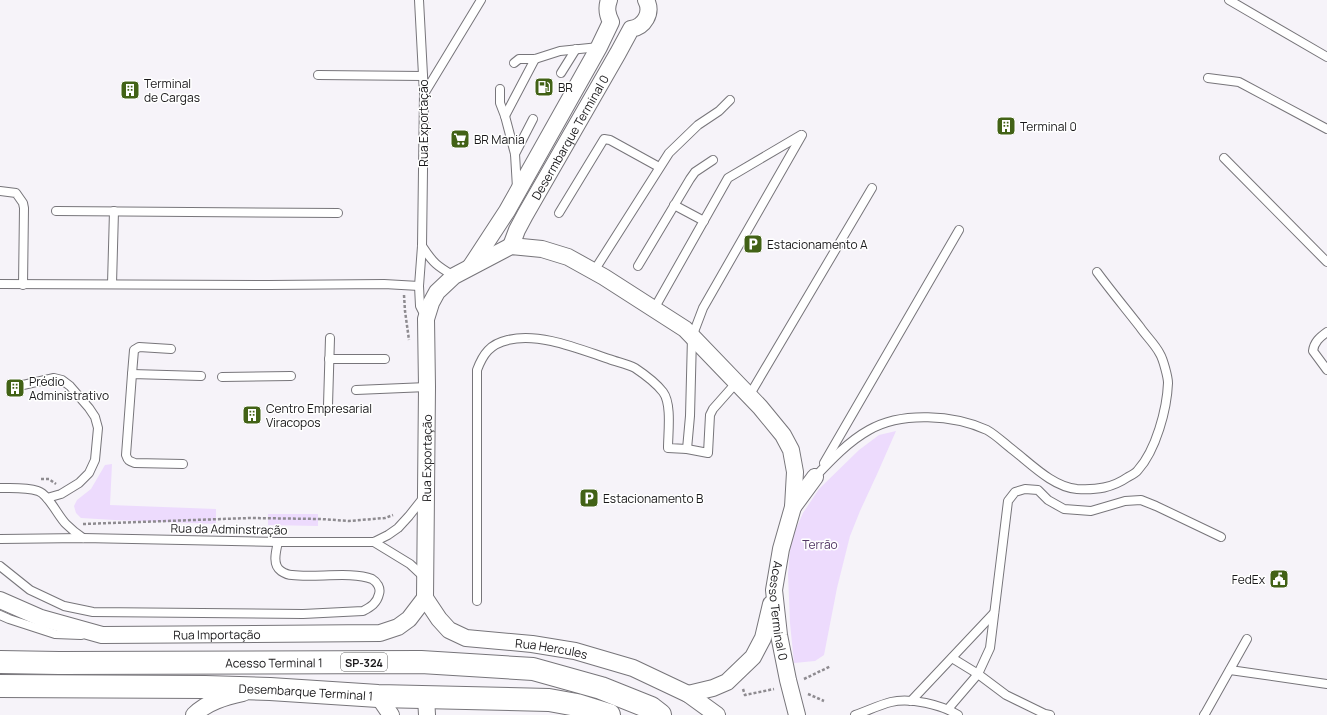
<svg xmlns="http://www.w3.org/2000/svg" width="1327" height="715" font-family="Manrope,sans-serif">
<style>
.green{fill:#eddbfd}
.lines{fill:none;stroke-linecap:round;stroke-linejoin:round}
.lane-casing{stroke:#77757a;stroke-width:10}
.street-casing{stroke:#77757a;stroke-width:18}
.primary-casing{stroke:#77757a;stroke-width:24}
.path{stroke:#8e8b90;stroke-width:2.5;stroke-dasharray:3 2;stroke-linecap:butt}
.lane{stroke:#fff;stroke-width:8}
.street{stroke:#fff;stroke-width:16}
.primary{stroke:#fff;stroke-width:22}
.labels{text-anchor:middle;dominant-baseline:central;stroke-width:3;stroke-linejoin:round;paint-order:stroke}
.shield{fill:#fff;stroke:#5f5e5f;stroke-width:1}
.shield-label{font-size:11px;font-weight:bold;fill:#1a191b}
.poi-label{font-size:12px;fill:#1a191b;stroke:#fff;text-anchor:start}
.street-label{font-size:12px;fill:#1a191b;stroke:#fff}
.park-label{font-size:12px;fill:#533866;stroke:#fff}
</style>
<rect width="100%" height="100%" fill="#f6f3f9"/>
<g class="green">
<path d="M896 431 878 472 860 511 850 536 837 588 824 655 815 661 794 663 790 623 788 574 791 540 803 513 819 489 859 450 879 435Z"/>
<path d="M112 464 110 505 216 509V524L114 520 81 518 76 513 74 506 77 500 91 489 105 465Z"/>
<path d="M268 514H318V526L268 525Z"/>
</g>
<g class="lines">
<defs>
<g id="lane">
<path d="M419 0 424 94 422 246 419 286 420 306 426 318"/>
<path d="M1229 0 1327 57"/>
<path d="M514 63 519 59H535L560 51 599 47"/>
<path d="M561 73 576 49"/>
<path d="M318 75 423 76"/>
<path d="M1208 78 1239 82 1327 129"/>
<path d="M500 89V103L505 116 515 154 517 188"/>
<path d="M424 94 481 0"/>
<path d="M505 116 535 59"/>
<path d="M515 154 533 119"/>
<path d="M1224 158 1327 262"/>
<path d="M0 191 16 193 23 203 24 208 23 285"/>
<path d="M674 205 704 221"/>
<path d="M56 211 338 213"/>
<path d="M559 213 604 139 610 140 659 167"/>
<path d="M422 246C433 263 437 266 454 276"/>
<path d="M638 266 690 179 695 172 713 160"/>
<path d="M594 271 669 153 698 125 719 111 730 100"/>
<path d="M0 284 269 285 384 284 419 286"/>
<path d="M112 284 114 211"/>
<path d="M654 309 728 178 801 135"/>
<path d="M1327 332C1320 337 1314 342 1313 351L1327 370"/>
<path d="M329 359H385"/>
<path d="M132 374 134 350 139 347 171 349"/>
<path d="M222 377 291 376"/>
<path d="M23 385 54 378 62 380 70 386 89 408 95 417 98 428 95 460 89 473 79 483 61 494 47 498"/>
<path d="M356 390 427 387"/>
<path d="M749 396 872 188"/>
<path d="M328 405 330 338"/>
<path d="M687 449 690 416 692 337 703 308 802 135"/>
<path d="M824 463 959 230"/>
<path d="M183 464 135 463C129 461 128 461 126 455L132 374 201 376"/>
<path d="M815 477C831 460 849 441 869 430 902 411 954 415 987 430 996 435 1005 444 1013 450 1031 464 1053 487 1077 489 1097 490 1112 488 1128 477 1132 475 1136 473 1138 470 1156 450 1167 409 1168 383 1168 377 1163 359 1160 354 1155 344 1146 336 1140 327 1126 309 1111 291 1097 272"/>
<path d="M0 488C12 488 26 487 38 491 48 494 58 516 66 524 71 529 77 534 83 538"/>
<path d="M0 539 83 538 278 542H374L388 535 398 528 409 516 424 497"/>
<path d="M374 542 410 564 425 578"/>
<path d="M0 566 30 590 64 606 93 612 303 614 363 611C371 607 377 603 379 594 381 588 377 582 372 579 352 571 315 578 292 575 289 575 284 573 281 571 272 565 276 551 278 542"/>
<path d="M477 601V370C483 354 490 344 508 340 539 332 579 349 609 359 617 362 627 364 635 368 644 374 656 383 663 392 672 404 668 433 668 448L687 449 708 453 710 415 713 409 736 383"/>
<path d="M0 615 9 619 55 634 81 635"/>
<path d="M952 658 978 674 1006 695 1045 714 1050 715"/>
<path d="M1230 670 1327 684"/>
<path d="M911 701 994 613"/>
<path d="M948 709 978 674 990 648 1008 501 1015 492 1025 489 1038 490 1048 500 1064 509 1091 511 1125 501 1141 500 1156 506 1221 537"/>
<path d="M855 715C867 711 879 705 891 702 910 697 942 705 958 715"/>
<path d="M1204 715 1206 712 1247 639"/>
</g>
<g id="street">
<path id="s1" d="M511 246 517 230 525 215 618 53 631 29C644 27 653 13 646 0"/>
<path d="M471 266 507 211 599 47 611 22C607 14 606 8 609 0"/>
<path d="M793 507 815 477"/>
<path id="s2" d="M425 598 427 387 426 319 431 303 437 292 454 276 511 246 542 249 568 257 604 277 685 329 760 407 783 435 791 450 795 472 793 507 781 549 774 590 779 635 788 680 797 715"/>
<path id="s3" d="M425 598 439 619 449 630 466 638 532 644 575 651 633 668 688 694 717 715"/>
<path id="s4" d="M0 600 41 618 102 635 380 633 398 627 409 619 425 598"/>
<path d="M688 694 713 688 727 682 753 657 763 638 771 604"/>
<path d="M378 696 391 715"/>
<path d="M426 697 427 715"/>
<path d="M194 715C207 702 225 697 243 693"/>
</g>
<g id="primary">
<path id="s5" d="M0 662 59 663 421 662 533 669 601 688 651 708 660 715"/>
<path id="s6" d="M0 686 205 687 270 689 378 696 549 700 577 705 609 715"/>
</g>
</defs>
<use href="#lane" class="lane-casing"/>
<use href="#street" class="street-casing"/>
<use href="#primary" class="primary-casing"/>
<g class="path">
<path d="M404 295 405 311 409 340"/>
<path d="M41 479H49L56 484"/>
<path d="M83 524 250 518 321 519 349 521 385 518 393 515"/>
<path d="M804 679 831 666"/>
<path d="M743 689 745 695 774 689"/>
<path d="M808 694 824 701"/>
</g>
<use href="#lane" class="lane"/>
<use href="#street" class="street"/>
<use href="#primary" class="primary"/>
</g>
<defs>
<symbol id="fuel-square" viewBox="-11 -11 22 22"><rect x="-9" y="-9" width="18" height="18" rx="4" fill="#426216" stroke="#fff"/><path d="M-5.5-6h7V0h2V4h1.3V-2.5L3-4.5l.8-.8L6-3V5H2.5V1h-1V6h-7ZM-4.2-4.7v3.2H.2V-4.7Z" fill="#fff"/></symbol>
<symbol id="building-square" viewBox="-11 -11 22 22"><rect x="-9" y="-9" width="18" height="18" rx="4" fill="#426216" stroke="#fff"/><path d="M-4-6H4V6H1V3H-1V6H-4ZM-2.5-4.3h1.7v1.8h-1.7ZM.8-4.3h1.7v1.8H.8ZM-2.5-1h1.7V.8h-1.7ZM.8-1h1.7V.8H.8Z" fill="#fff"/></symbol>
<symbol id="supermarket-square" viewBox="-11 -11 22 22"><rect x="-9" y="-9" width="18" height="18" rx="4" fill="#426216" stroke="#fff"/><path d="M-6-5.5h2.5l.6 2H6L4.5 2H-2.5L-4.4-4H-6ZM-1.5 3.2a1.3 1.3 0 1 0 .1 0ZM3 3.2a1.3 1.3 0 1 0 .1 0Z" fill="#fff"/></symbol>
<symbol id="parking-square" viewBox="-11 -11 22 22"><rect x="-9" y="-9" width="18" height="18" rx="4" fill="#426216" stroke="#fff"/><path d="M-3.5-5.5H1a3.5 3.5 0 0 1 0 7H-1V5.5H-3.5ZM-1-3.4V-.6H.8a1.4 1.4 0 0 0 0-2.8Z" fill="#fff"/></symbol>
<symbol id="civic-square" viewBox="-11 -11 22 22"><rect x="-9" y="-9" width="18" height="18" rx="4" fill="#426216" stroke="#fff"/><path d="M-.6-6.5H3V-4.5H.6V-3L4-1V1h2V6H-6V1h2V-1L-.6-3ZM-1.2 2.5V6h2.4V2.5Z" fill="#fff"/></symbol>
</defs>
<g fill-rule="evenodd">
<use href="#fuel-square" x="533" y="76" width="22" height="22"/>
<use href="#building-square" x="119" y="79" width="22" height="22"/>
<use href="#building-square" x="995" y="115" width="22" height="22"/>
<use href="#supermarket-square" x="449" y="128" width="22" height="22"/>
<use href="#parking-square" x="742" y="233" width="22" height="22"/>
<use href="#building-square" x="4" y="377" width="22" height="22"/>
<use href="#building-square" x="241" y="404" width="22" height="22"/>
<use href="#parking-square" x="578" y="487" width="22" height="22"/>
<use href="#civic-square" x="1268" y="568" width="22" height="22"/>
</g>
<g class="labels">
<rect class="shield" x="341" y="653" width="46" height="18" rx="3"/>
<g class="shield-label">
<text x="364" y="662">SP-324</text>
</g>
<g class="poi-label">
<text x="144" y="83">Terminal<tspan x="144" dy="14">de Cargas</tspan></text>
<text x="558" y="87">BR</text>
<text x="1020" y="126">Terminal 0</text>
<text x="474" y="139">BR Mania</text>
<text x="767" y="244">Estacionamento A</text>
<text x="29" y="381">Prédio<tspan x="29" dy="14">Administrativo</tspan></text>
<text x="266" y="408">Centro Empresarial<tspan x="266" dy="14">Viracopos</tspan></text>
<text x="603" y="498">Estacionamento B</text>
<text x="1265" y="579" text-anchor="end">FedEx</text>
</g>
<g class="street-label">
<text transform="translate(423 123) rotate(-90)">Rua Exportação</text>
<text stroke="none"><textPath href="#s1" startOffset="124">Desermbarque Terminal 0</textPath></text>
<text stroke="none"><textPath href="#s2" startOffset="140">Rua Exportação</textPath></text>
<text transform="translate(229 529) rotate(1)">Rua da Adminstração</text>
<text stroke="none"><textPath href="#s2" startOffset="917">Acesso Terminal 0</textPath></text>
<text stroke="none"><textPath href="#s4" startOffset="223">Rua Importação</textPath></text>
<text stroke="none"><textPath href="#s3" startOffset="145">Rua Hercules</textPath></text>
<text stroke="none"><textPath href="#s5" startOffset="274">Acesso Terminal 1</textPath></text>
<text stroke="none"><textPath href="#s6" startOffset="306">Desembarque Terminal 1</textPath></text>
</g>
<g class="park-label">
<text x="820" y="544">Terrão</text>
</g>
</g>
</svg>
